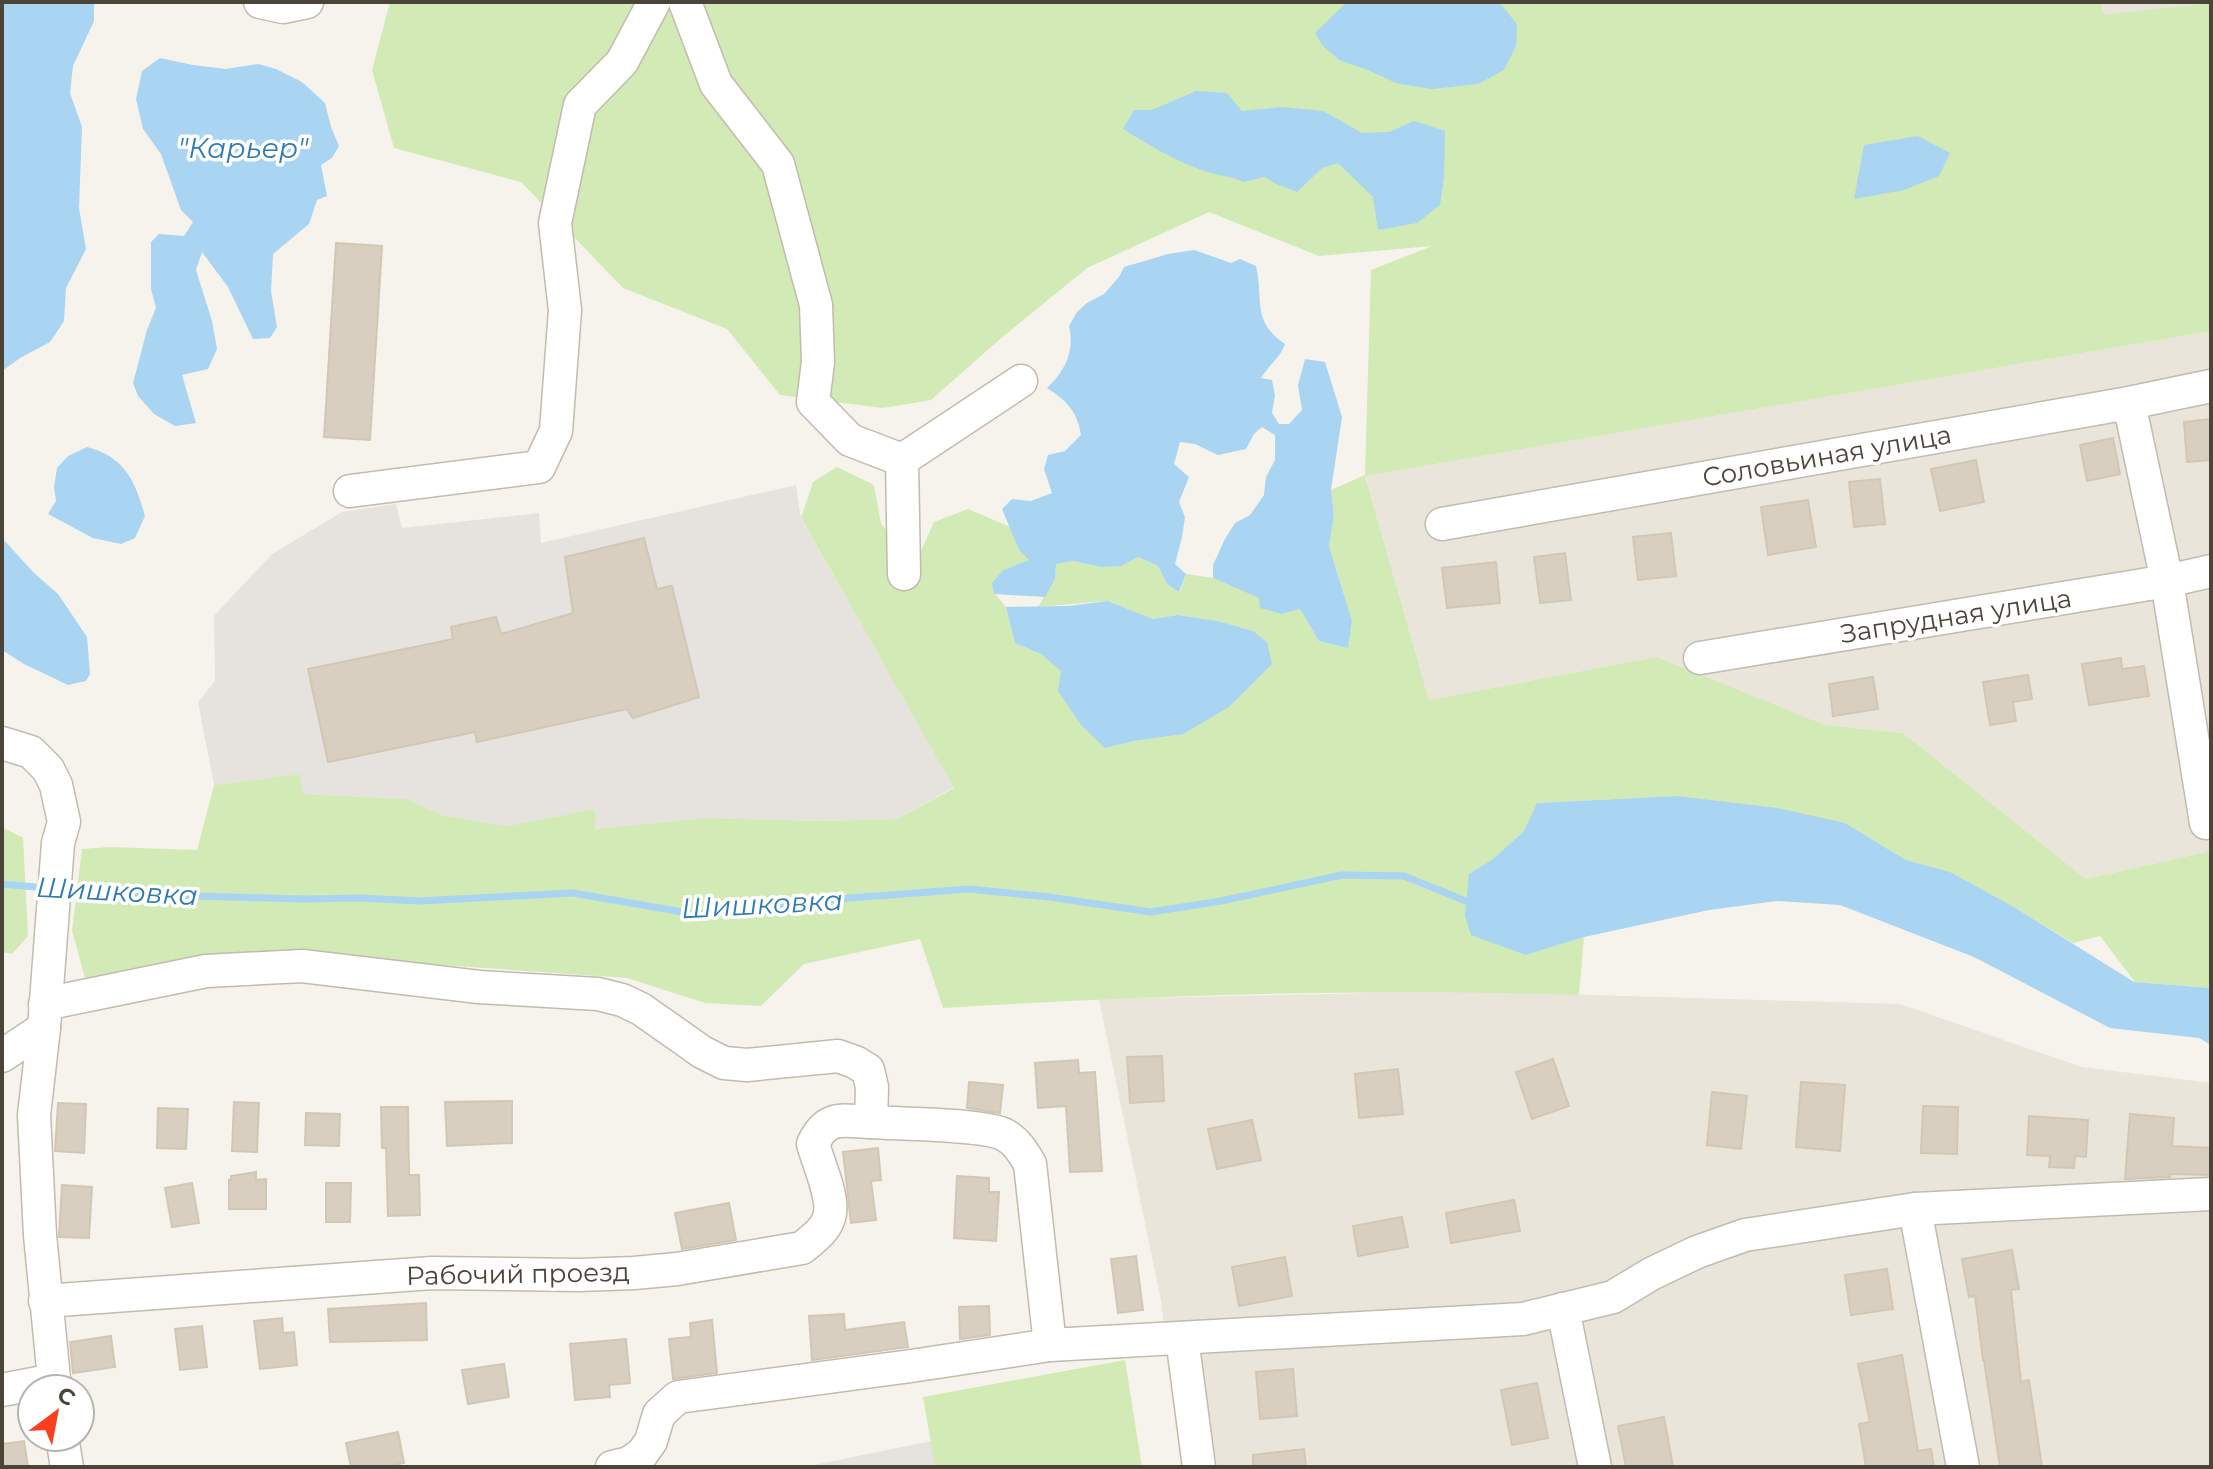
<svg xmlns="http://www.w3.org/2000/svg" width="2213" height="1469" font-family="Montserrat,sans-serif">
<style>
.residential{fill:#eae5da}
.industrial{fill:#e6e2dd}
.green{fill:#d2eab5}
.water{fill:#a9d4f2}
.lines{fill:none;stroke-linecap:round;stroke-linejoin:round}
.stream{stroke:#a9d4f2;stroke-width:7}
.building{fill:#d8cfc1;stroke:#d3c7b4;stroke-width:2}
.minor-casing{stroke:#c2bbae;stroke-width:35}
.minor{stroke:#fff;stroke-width:32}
.labels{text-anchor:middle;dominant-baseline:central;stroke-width:7;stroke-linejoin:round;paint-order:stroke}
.street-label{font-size:26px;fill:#4b4439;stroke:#fff}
.water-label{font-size:28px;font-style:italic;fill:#2e7ab2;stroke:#fff}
</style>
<rect width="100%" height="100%" fill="#f6f3ec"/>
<g class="residential">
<path d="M2100 2H2211V3L2103 16Z"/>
<path d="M2211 331V851L2086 879 1903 733 1825 725 1657 657 1429 700 1365 476Z"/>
<path d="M1459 991 1900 1004 2082 1067 2211 1083V1467H1181L1161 1301 1099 999Z"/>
</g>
<g class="industrial">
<path d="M796 485 801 519 954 787 897 819 822 821 705 818 594 829 595 809 507 826 442 815 407 799 303 794 300 774 214 785 198 702 215 681 214 616 272 554 342 512 396 504 402 528 539 513 541 543Z"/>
<path d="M941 1439 946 1467H804Z"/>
</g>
<g class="green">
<path d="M390 2H2100L2104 15 2211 3V331L1365 476 1429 700 1657 657 1825 725 1903 733 2086 879 2211 851V988L2135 982 2100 936 2073 943 2014 907 1950 872 1906 860 1845 823 1677 796 1538 803 1524 831 1493 859 1469 874 1526 955 1584 937 1579 995C1367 988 1155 995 943 1008L920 939 804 964 761 1006 705 1003 627 978 428 964 300 951 199 955 85 978 72 931 82 849 110 847 197 850 214 785 300 774 303 794 407 799 442 815 507 826 595 809V829L705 818 822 821 897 819 954 788 801 518 813 482 837 467 874 485 881 524 916 562 934 522 968 509 1010 527 1019 550 1030 560 1003 570 992 583 995 594 1006 607 1015 643 1041 654 1062 671 1105 748 1139 740 1229 707 1271 664 1253 631 1218 621 1179 615 1153 619 1108 601 1038 607 1055 579 1056 564 1073 561 1102 567 1120 566 1138 557 1158 566 1167 584 1180 592 1186 574 1213 578 1260 598 1282 614 1300 609 1319 641 1348 647 1352 621 1329 546 1334 515 1331 490 1365 475 1371 270 1432 246 1319 256 1209 212 1087 268 999 340 931 400 883 408 780 395 727 329 623 288 521 182 394 148 372 70Z"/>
<path d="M2 827 23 838 28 936 12 954 2 952Z"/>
<path d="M1125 1360 1142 1467H935L923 1397Z"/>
</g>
<g class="water">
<path d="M2 2H94V21L73 66 70 93 82 127 79 208 86 249 66 288 64 321 50 342 20 358 2 371Z"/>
<path d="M1347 2H1499L1517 24 1516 46 1504 70 1478 84 1432 89 1396 83 1368 70 1339 60 1323 46 1315 33Z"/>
<path d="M160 58 193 65 226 69 258 64 276 69 302 82 325 103 331 127 339 146 332 158 321 165 327 196 317 200 309 224 273 254 271 291 277 327 270 338 253 339 228 287 202 252 196 270 212 321 217 349 208 369 182 375 196 423 175 426 154 414 138 396 133 383 147 330 156 308 151 289V242L159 234 184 236 193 222 181 210 161 154 143 129 136 99 142 71Z"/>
<path d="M1196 91 1227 93 1242 111 1283 107 1323 111 1362 133 1389 132 1414 121 1445 131 1444 177 1440 205 1417 223 1378 230 1373 197 1338 163 1322 168 1297 192 1274 183 1265 177 1244 182C1230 176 1216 175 1202 170 1173 160 1149 145 1123 129L1134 110H1152Z"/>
<path d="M1918 136 1950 153 1939 176 1904 190 1854 199 1864 145Z"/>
<path d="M1194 250 1231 263 1240 259 1256 266C1264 300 1251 321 1285 344 1280 358 1269 365 1261 378L1272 380 1275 395 1272 413 1279 424H1289L1302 410 1298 385 1305 359 1325 362 1342 417 1331 490 1334 515 1329 546 1352 621 1348 648 1319 641 1300 609 1282 614 1260 608 1259 598 1213 578V565L1225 539 1235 523 1250 515 1264 495 1266 477 1275 460V435L1262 427 1254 434 1246 449 1218 455 1195 444 1180 442 1174 464 1189 477 1179 502 1185 517 1182 537 1175 564 1186 574 1179 592 1167 584 1158 566 1138 557 1121 566 1102 567 1073 561 1056 564 1055 579 1045 597 994 594 992 583 1003 570 1029 560 1019 550 1002 509 1012 499 1031 501 1052 493 1044 469 1048 455 1065 451 1081 435C1077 411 1067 401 1047 388 1065 371 1075 351 1069 326L1077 312 1087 303 1104 294 1119 277 1124 267 1168 254Z"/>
<path d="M87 447C125 457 135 481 145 516L135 538 121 544 93 538 48 514 56 501 54 487 57 468 68 456Z"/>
<path d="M2 538 34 573 58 594 87 637 90 674 86 681 68 685 24 664 2 650Z"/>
<path d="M1108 601 1153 619 1178 615 1218 621 1253 631 1267 642 1272 664 1229 707 1183 734 1139 740 1105 748 1082 726 1058 691 1061 671 1041 654 1015 643 1006 607 1068 606Z"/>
<path d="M1677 796 1777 808 1845 823 1906 860 1950 872 2014 907 2134 982 2211 988V1045L2199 1038 2110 1028 1974 957 1840 905 1777 901 1709 910 1584 937 1526 955 1471 935 1465 916 1469 874 1493 859 1524 831 1537 803Z"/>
</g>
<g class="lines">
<g class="stream">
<path d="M2 884 46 888"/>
<path d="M62 889 119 894 305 899 360 898 419 901 573 893 694 914 837 899 969 889 1049 897 1151 912 1221 901 1342 875 1404 876 1466 901"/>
</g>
</g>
<g class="building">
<path d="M336 243 382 246 370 440 324 437Z"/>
<path d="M2211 419V460L2187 462 2184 422Z"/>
<path d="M2113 438 2120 474 2087 481 2080 445Z"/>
<path d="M1976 460 1984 502 1940 511 1931 469Z"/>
<path d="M1880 479 1885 524 1854 527 1849 482Z"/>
<path d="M1808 500 1816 547 1768 555 1761 507Z"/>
<path d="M1671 533 1676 576 1638 580 1633 537Z"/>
<path d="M644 538 657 589 672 586 699 697 633 718 627 709 477 742 475 732 328 762 308 669 453 639 451 627 496 617 501 634 573 613 565 557Z"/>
<path d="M1565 553 1571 600 1540 603 1534 557Z"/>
<path d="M1496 562 1500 603 1447 608 1442 568Z"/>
<path d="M2121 658 2122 669 2144 666 2149 696 2089 705 2082 664Z"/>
<path d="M2028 675 2032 699 2013 702 2016 721 1990 725 1983 682Z"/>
<path d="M1873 677 1878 709 1833 716 1829 684Z"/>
<path d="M1162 1056 1164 1101 1130 1103 1127 1057Z"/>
<path d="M1553 1059 1569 1106 1532 1119 1516 1072Z"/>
<path d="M1078 1060 1079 1073 1095 1072 1102 1171 1070 1172 1066 1106 1038 1108 1035 1063Z"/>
<path d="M1398 1069 1403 1114 1359 1118 1355 1074Z"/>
<path d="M969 1082 1003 1085 1000 1113 967 1108Z"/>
<path d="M1801 1082 1845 1085 1840 1151 1796 1147Z"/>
<path d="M1712 1092 1747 1096 1741 1149 1707 1145Z"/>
<path d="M512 1101V1143L447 1146 445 1102Z"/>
<path d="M234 1102 259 1103 257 1152 232 1151Z"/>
<path d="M58 1103 86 1104 84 1153 55 1151Z"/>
<path d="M1923 1106 1958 1107 1957 1154 1921 1153Z"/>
<path d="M381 1107H408L409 1175H419L420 1215 388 1216 386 1148H382Z"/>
<path d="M158 1108 188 1109 186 1149 157 1148Z"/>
<path d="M306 1113 340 1114 339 1146 305 1145Z"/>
<path d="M2130 1114 2174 1118 2172 1146 2211 1148V1175L2170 1174V1177L2125 1179Z"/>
<path d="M2029 1116 2088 1120 2086 1157 2075 1156 2074 1168 2049 1167 2050 1156 2027 1155Z"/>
<path d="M1252 1120 1261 1160 1217 1169 1208 1129Z"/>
<path d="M878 1148 881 1180 871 1181 876 1220 851 1223 843 1152Z"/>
<path d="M256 1172V1180L266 1179V1209H229V1180H231V1176Z"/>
<path d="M957 1176 989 1178V1192H999L996 1241 954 1238Z"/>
<path d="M192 1183 199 1223 172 1227 165 1188Z"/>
<path d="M326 1183H351L350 1222H326Z"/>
<path d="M62 1185 92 1187 89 1238 59 1237Z"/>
<path d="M1514 1200 1520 1231 1451 1243 1446 1213Z"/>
<path d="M729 1203 736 1240 682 1249 675 1213Z"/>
<path d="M1402 1217 1408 1247 1358 1256 1353 1226Z"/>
<path d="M2012 1250 2019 1289 2011 1290 2021 1382 2029 1380 2042 1467H2000L1984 1360H1983L1975 1296 1969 1297 1962 1259Z"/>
<path d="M1136 1256 1143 1310 1118 1313 1111 1259Z"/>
<path d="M1285 1257 1292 1296 1239 1306 1232 1267Z"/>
<path d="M1887 1269 1893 1309 1851 1315 1845 1275Z"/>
<path d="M426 1303 427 1340 330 1342 328 1309Z"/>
<path d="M989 1306 990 1335 960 1339 959 1307Z"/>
<path d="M844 1314 845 1330 904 1322 908 1347 812 1360 809 1316Z"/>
<path d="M282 1318 283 1333 294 1332 297 1365 260 1369 254 1321Z"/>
<path d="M712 1320 717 1373 673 1379 669 1339 691 1337 690 1323Z"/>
<path d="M202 1326 207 1367 180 1370 175 1329Z"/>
<path d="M111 1336 115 1367 73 1373 70 1342Z"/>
<path d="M626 1339 630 1383 609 1385 610 1397 575 1400 570 1344Z"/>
<path d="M1902 1355 1918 1451 1931 1449 1934 1467H1866L1859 1424 1870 1422 1858 1364Z"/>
<path d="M504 1364 509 1397 468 1404 462 1370Z"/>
<path d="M1293 1369 1297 1416 1260 1419 1256 1372Z"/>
<path d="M1537 1383 1548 1438 1512 1445 1501 1390Z"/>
<path d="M1664 1417 1673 1467H1626L1618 1426Z"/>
<path d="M398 1432 404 1463 384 1467H351L346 1443Z"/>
<path d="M24 1441 28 1467H2V1444Z"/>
<path d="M1304 1449 1306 1467H1253V1455Z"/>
</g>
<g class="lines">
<defs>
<g id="minor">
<path d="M260 2 283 7 307 2"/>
<path d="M685 2 716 84 778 164 816 305 818 362 813 402 850 440 902 460"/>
<path d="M2129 403 2167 581 2206 823"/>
<path d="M350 491 539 467 556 431 565 310 555 223 580 105 622 62 654 2"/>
<path d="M1442 524 2129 403 2211 386"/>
<path d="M904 574 902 460 1021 381"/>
<path d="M1700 658 2167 581 2211 571"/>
<path d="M2 743 31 752 48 769 56 785 64 822 58 843 44 1028 34 1115 40 1235 55 1389"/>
<path d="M45 1004 206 971 302 966 479 987 598 994 622 1000 641 1009 702 1052 724 1063 747 1065 838 1056 855 1062 868 1070 872 1087 871 1122C899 1124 985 1124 1005 1135 1017 1142 1023 1152 1030 1164L1050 1345 1523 1319 1613 1297 1651 1274 1697 1252 1745 1235 1915 1209 2211 1194"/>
<path d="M2 1056 44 1028"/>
<path d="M1915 1209 1963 1467"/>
<path d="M45 1301 432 1273 579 1275 634 1273 677 1269 802 1248C813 1239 828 1229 830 1213 833 1195 818 1162 813 1144 827 1114 842 1121 871 1122"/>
<path d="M1563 1309 1595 1467"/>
<path d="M1182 1338 1199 1467"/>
<path d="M2 1390 54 1380"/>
<path d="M62 1437 67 1467"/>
<path d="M612 1467 629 1463 642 1454 651 1441 659 1414 678 1397 911 1366 1050 1345"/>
</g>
</defs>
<use href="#minor" class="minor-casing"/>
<use href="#minor" class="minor"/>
</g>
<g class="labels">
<g class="street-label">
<text transform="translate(1827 456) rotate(-10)">Соловьиная улица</text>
<text transform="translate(1956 616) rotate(-9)">Запрудная улица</text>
<text transform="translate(518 1274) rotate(-1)">Рабочий проезд</text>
</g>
<g class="water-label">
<text x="243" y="148">"Карьер"</text>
<text transform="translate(117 891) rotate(3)">Шишковка</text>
<text transform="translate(762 904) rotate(-3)">Шишковка</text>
</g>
</g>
<rect width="2213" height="1469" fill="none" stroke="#4b4439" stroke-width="8"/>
<g transform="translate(56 1413) rotate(32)"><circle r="38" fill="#ffffff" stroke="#b7b4b0" stroke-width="2"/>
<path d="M0-6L14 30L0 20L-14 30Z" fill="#fc3f1d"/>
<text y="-12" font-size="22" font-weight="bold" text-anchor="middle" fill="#4b4439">С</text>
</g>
</svg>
